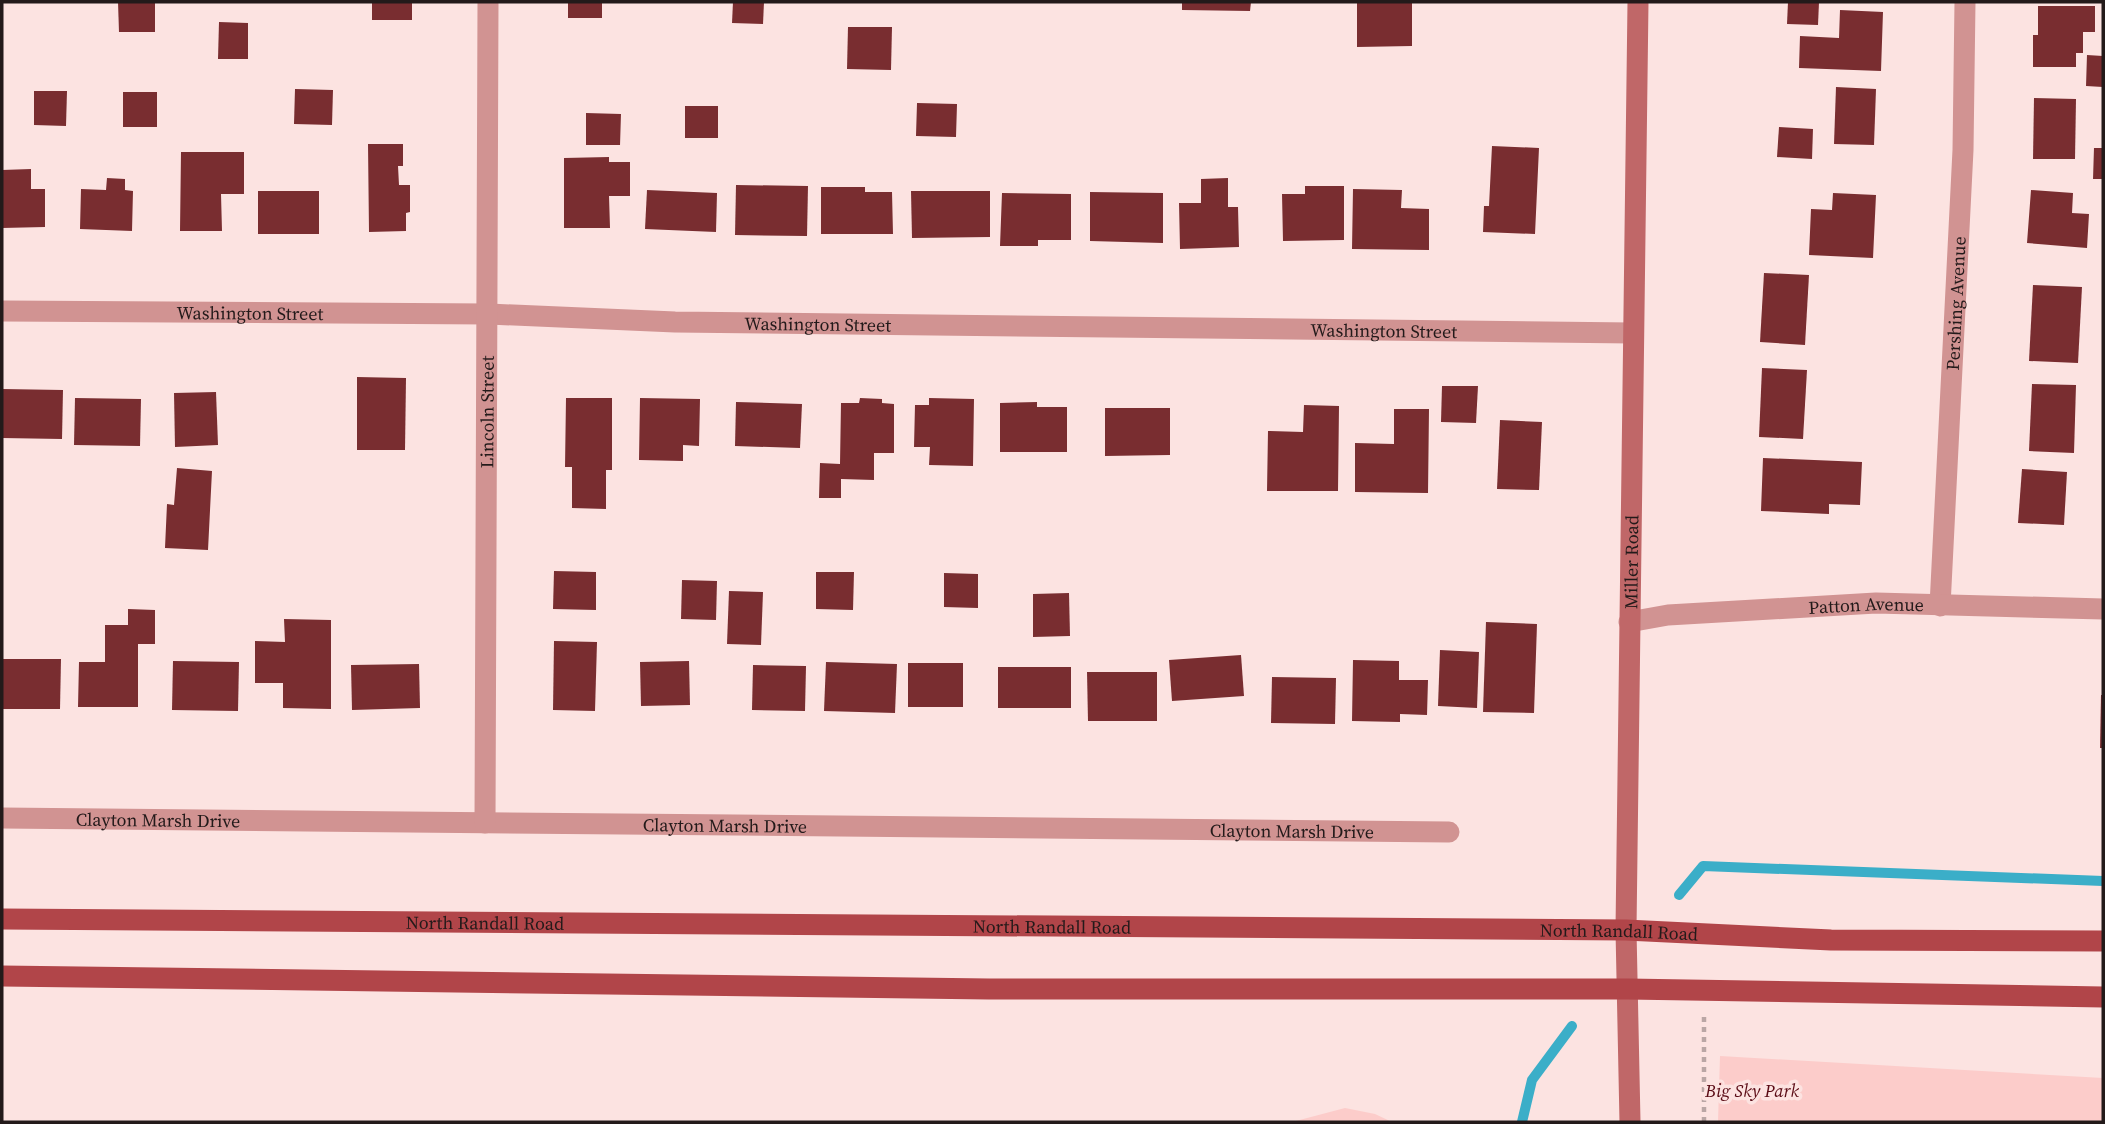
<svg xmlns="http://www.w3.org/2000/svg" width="2105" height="1124" font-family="'Source Serif 4',serif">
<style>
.green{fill:#fcccca}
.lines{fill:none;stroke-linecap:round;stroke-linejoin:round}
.stream{stroke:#3baec8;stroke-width:10}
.building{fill:#792d30}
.path{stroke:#baa6a5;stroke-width:4.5;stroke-dasharray:5 5;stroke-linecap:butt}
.street{stroke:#d19392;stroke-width:21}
.secondary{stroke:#c06768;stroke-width:21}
.primary{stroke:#b14549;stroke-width:21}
.labels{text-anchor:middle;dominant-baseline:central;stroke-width:7;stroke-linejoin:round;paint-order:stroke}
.street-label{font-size:18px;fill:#231a1a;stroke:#fce3e1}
.park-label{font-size:18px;font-style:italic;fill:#5a0b15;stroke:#fce3e1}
</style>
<rect width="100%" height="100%" fill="#fce3e1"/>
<g class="green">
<path d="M1720 1056 2103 1078V1122H1718Z"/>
<path d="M1345 1108 1375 1114 1392 1122H1292Z"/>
</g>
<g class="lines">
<g class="stream">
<path d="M1679 895 1703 866 2103 881"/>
<path d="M1522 1122 1532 1080 1572 1026"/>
</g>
</g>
<g class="building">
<path d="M118 2H155V32H119Z"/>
<rect x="372" y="2" width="40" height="18"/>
<rect x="568" y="2" width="34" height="16"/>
<path d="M733 2H764L763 24 732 23Z"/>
<path d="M1182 2H1251L1250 11 1182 10Z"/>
<path d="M1357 2H1412V46L1357 47Z"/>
<path d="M1788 2H1819L1818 25 1787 24Z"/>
<path d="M2038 6H2095V32H2083V53H2076V67H2033V35H2038Z"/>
<path d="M1840 10 1883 12 1881 71 1799 68 1800 36 1839 38Z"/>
<path d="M219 22 248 23V59H218Z"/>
<path d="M848 27H892L891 70 847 69Z"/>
<path d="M2087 55 2103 56V87L2086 86Z"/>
<path d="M1836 87 1876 89 1874 145 1834 144Z"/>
<path d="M295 89 333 90 332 125 294 124Z"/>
<path d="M34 91H67L66 126 34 125Z"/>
<rect x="123" y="92" width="34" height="35"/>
<path d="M2034 98 2076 99 2075 159H2033Z"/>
<path d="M917 103 957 104 956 137 916 136Z"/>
<rect x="685" y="106" width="33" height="32"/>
<path d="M586 113 621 114 620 145H586Z"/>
<path d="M1779 127 1813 129 1812 159 1777 157Z"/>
<path d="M368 144H403V166H398L399 185H410V212L406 213V231L369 232Z"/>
<path d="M1492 146 1539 148 1535 234 1483 232 1484 206H1489Z"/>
<path d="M2094 148H2103V179H2093Z"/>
<path d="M181 152H244V194H221L222 231H180Z"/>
<path d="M609 157V162H630V196H609L610 228H564V158Z"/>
<path d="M31 169V189H45V227L2 228V170Z"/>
<path d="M107 178 125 179V190L133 191 132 231 80 229 81 189 106 190Z"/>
<path d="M1228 178V207H1238L1239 247 1180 249 1179 203H1201V179Z"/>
<path d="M736 185 808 186 807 236 735 235Z"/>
<path d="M1305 186H1344V240L1283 241 1282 194H1305Z"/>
<path d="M821 187H865V192H892L893 234H821Z"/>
<path d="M1353 189 1402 190 1401 208 1429 209V250L1352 249Z"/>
<path d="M647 190 717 193 716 232 645 229Z"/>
<path d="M2031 190 2073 193 2072 213 2089 214 2087 248 2027 243Z"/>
<rect x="258" y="191" width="61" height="43"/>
<path d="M911 191H990V237L912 238Z"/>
<path d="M1090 192 1163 193V243L1090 241Z"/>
<path d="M1002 193 1071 194V240H1038V246H1000Z"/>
<path d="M1833 193 1876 195 1873 258 1809 255 1811 209 1832 210Z"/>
<path d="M1764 273 1809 275 1805 345 1760 342Z"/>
<path d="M2033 285 2082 287 2078 363 2029 361Z"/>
<path d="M1762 368 1807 370 1803 439 1759 437Z"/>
<path d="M357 377 406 378 405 450H357Z"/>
<path d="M2032 384 2076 385 2074 453 2029 451Z"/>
<path d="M1442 386H1478L1476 423 1441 422Z"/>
<path d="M2 389 63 390 62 439 2 438Z"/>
<path d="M216 392 218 445 175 447 174 393Z"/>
<path d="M75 398 141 399 140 446 74 445Z"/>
<path d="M566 398H612V470H606V509L572 508V467H565Z"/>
<path d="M640 398 700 399 699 446 683 445V461L639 460Z"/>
<path d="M860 398 882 399V403L894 404V453H874V480L841 479V498H819L820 463 840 464 841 403H859Z"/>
<path d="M929 398 974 399 973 466 929 465 930 447H914L915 405H929Z"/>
<path d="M736 402 802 404 800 448 735 446Z"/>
<path d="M1037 402V407H1067V452H1000V403Z"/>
<path d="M1304 405 1339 406 1338 491H1267L1268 431 1303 432Z"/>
<path d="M1105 408H1170V455L1105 456Z"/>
<path d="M1394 409H1429L1428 493 1355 492V443L1394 444Z"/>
<path d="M1500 420 1542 422 1539 490 1497 489Z"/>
<path d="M1763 458 1862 462 1860 505 1829 504V514L1761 511Z"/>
<path d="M177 468 212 471 208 550 165 548 167 504 174 505Z"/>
<path d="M2022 469 2067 472 2064 525 2018 523Z"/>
<path d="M554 571 596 572V610L553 609Z"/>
<path d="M816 572H854L853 610 816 609Z"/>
<path d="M944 573 978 574V608L944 607Z"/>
<path d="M682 580 717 581 716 620 681 619Z"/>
<path d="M729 591 763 592 761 645 727 644Z"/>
<path d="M1069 593 1070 636 1033 637V594Z"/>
<path d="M128 609 155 610V644H138V707H78L79 662H105V625H128Z"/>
<path d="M284 619 331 620V709L283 708V683H255V641L285 642Z"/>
<path d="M1486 622 1537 624 1534 713 1483 712Z"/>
<path d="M554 641 597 642 595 711 553 710Z"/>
<path d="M1440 650 1479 652 1477 708 1438 706Z"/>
<path d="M1241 655 1244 696 1172 701 1169 660Z"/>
<path d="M2 659H61L60 709H2Z"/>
<path d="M1353 660 1399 661V680H1428L1427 715 1400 714V722L1352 721Z"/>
<path d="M173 661 239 662 238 711 172 710Z"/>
<path d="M689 661 690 705 641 706 640 662Z"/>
<path d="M826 662 897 664 895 713 824 711Z"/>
<rect x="908" y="663" width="55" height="44"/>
<path d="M419 664 420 708 352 710 351 665Z"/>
<path d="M753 665 806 666 805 711 752 710Z"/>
<rect x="998" y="667" width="73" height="41"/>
<path d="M1087 672H1157V721H1088Z"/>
<path d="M1272 677 1336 678 1335 724 1271 723Z"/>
<path d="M2101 695H2103V748H2100Z"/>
</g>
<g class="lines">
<path class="path" d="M1704 1017V1122"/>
<g class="street">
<path id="s1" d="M2 311 489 314 675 322 1632 333"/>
<path id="s2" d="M1940 606 1963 150 1965 2"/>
<path id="s3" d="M1629 622 1668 615 1876 603 2103 609"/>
<path id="s4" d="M2 818 1449 832"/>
<path id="s5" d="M485 823 488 2"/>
</g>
<path class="secondary" id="s6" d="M1630 1122 1626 930 1638 2"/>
<g class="primary">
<path id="s7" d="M2 919 1626 930 1831 940 2103 941"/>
<path d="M2 976 989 989H1628L2103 997"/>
</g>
</g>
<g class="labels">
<g class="street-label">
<text stroke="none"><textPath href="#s2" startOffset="303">Pershing Avenue</textPath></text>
<text stroke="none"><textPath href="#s1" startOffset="248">Washington Street</textPath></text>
<text stroke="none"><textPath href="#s1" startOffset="816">Washington Street</textPath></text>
<text stroke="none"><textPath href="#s1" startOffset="1382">Washington Street</textPath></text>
<text stroke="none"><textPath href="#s5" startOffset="411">Lincoln Street</textPath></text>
<text stroke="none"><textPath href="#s6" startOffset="560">Miller Road</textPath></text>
<text stroke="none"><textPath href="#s3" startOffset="238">Patton Avenue</textPath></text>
<text stroke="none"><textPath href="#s4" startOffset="156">Clayton Marsh Drive</textPath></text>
<text stroke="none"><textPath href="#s4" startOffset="723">Clayton Marsh Drive</textPath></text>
<text stroke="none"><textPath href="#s4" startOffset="1290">Clayton Marsh Drive</textPath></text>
<text stroke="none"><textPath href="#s7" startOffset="483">North Randall Road</textPath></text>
<text stroke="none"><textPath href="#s7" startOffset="1050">North Randall Road</textPath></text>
<text stroke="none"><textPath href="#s7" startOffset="1617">North Randall Road</textPath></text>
</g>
<g class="park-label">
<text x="1752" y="1090">Big Sky Park</text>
</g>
</g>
<rect width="2105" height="1124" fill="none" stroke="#231a1a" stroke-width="7"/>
</svg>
